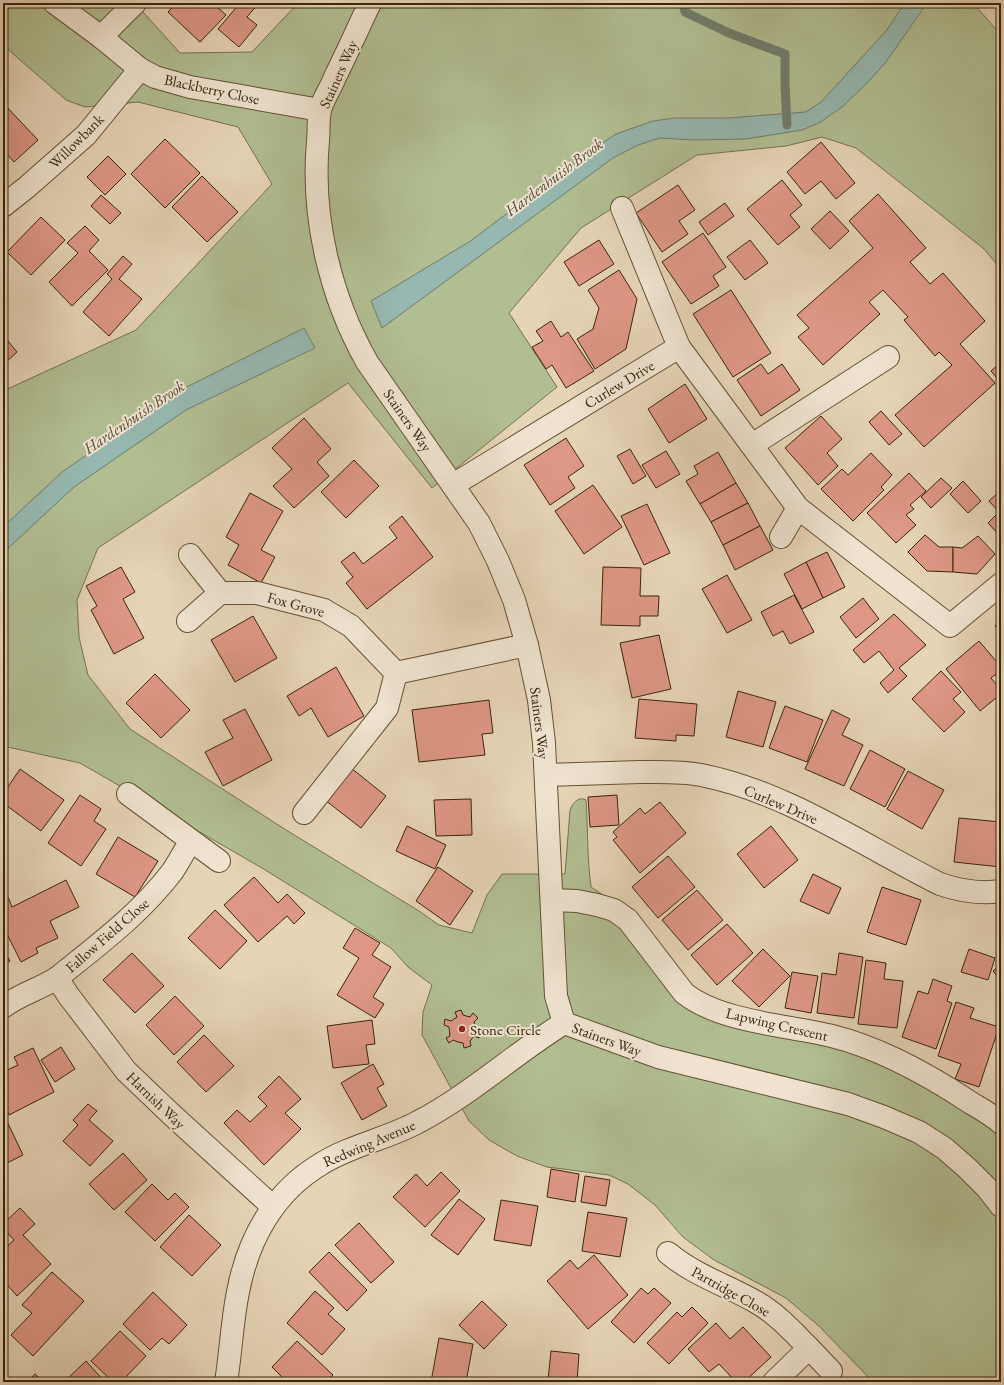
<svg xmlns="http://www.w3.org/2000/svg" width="1004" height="1385" font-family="'EB Garamond',serif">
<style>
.green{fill:#b1be92;stroke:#75724e}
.water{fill:#96b8b0;stroke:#717e6d}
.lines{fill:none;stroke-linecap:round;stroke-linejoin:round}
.stream{stroke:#717e6d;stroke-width:9}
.building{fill:#de9785;stroke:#392609}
.street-casing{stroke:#645234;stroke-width:24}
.street{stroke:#efe3d0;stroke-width:22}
.poi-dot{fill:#8f2418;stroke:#efe3d0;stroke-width:1.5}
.labels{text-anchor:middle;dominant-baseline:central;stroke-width:4;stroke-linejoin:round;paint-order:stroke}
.street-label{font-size:15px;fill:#392609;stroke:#efe3d0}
.poi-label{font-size:15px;fill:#392609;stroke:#efe3d0;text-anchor:start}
.water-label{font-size:16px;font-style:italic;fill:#504a33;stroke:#efe3d0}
</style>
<rect width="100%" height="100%" fill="#e6d4b7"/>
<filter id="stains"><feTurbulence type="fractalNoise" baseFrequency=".005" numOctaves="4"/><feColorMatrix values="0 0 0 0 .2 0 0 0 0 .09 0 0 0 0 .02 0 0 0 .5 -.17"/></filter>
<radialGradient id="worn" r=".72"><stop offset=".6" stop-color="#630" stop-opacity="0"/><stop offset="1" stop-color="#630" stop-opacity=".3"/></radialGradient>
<path class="green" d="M3 3H135L180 53 252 52 298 3H973L1001 35V269L983 248 856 148 822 137 786 146 697 155 581 228 509 313 557 387 432 488 348 383 98 548 77 600 79 637 88 675 130 729 286 830 419 911 439 925 472 933 487 895 502 874H565L570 810C573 803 578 796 586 800 588 829 587 858 591 887L609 899 703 1000 810 1028 1001 1119V1382H873L819 1326 786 1298 714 1260 683 1237 655 1205 628 1184 609 1175 547 1167 517 1156 489 1140 469 1121 422 1035 423 1012 432 985 408 967 391 948 262 868 80 763 3 746V391L136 330 272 184 238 127 138 102 85 107 66 100 3 45Z"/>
<g class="water">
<path d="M905 3H927L886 62 869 81 842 107 819 123 802 130 746 139 693 140 660 138 638 145 613 158 382 328 371 301 469 242 590 151 616 134 653 121 675 118H728L806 112 821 102 886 31Z"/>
<path d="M304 328 315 348 186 410 74 487 3 553V527L62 472 177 392Z"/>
</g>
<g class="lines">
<path class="stream" d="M683 3 685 12 729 33 785 54V84L787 125"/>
</g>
<g class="building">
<path d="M176 3H213L226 15 200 42 168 12Z"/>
<path d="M240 3H257L258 4 247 17 257 25 239 47 218 29Z"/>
<path d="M3 103 38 140 14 162 3 150Z"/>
<path d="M165 139 200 173 165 208 131 174Z"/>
<path d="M821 142 855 183 836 199 821 181 805 194 787 172Z"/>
<path d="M108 156 126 174 105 195 87 177Z"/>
<path d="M202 176 238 212 207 242 172 207Z"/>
<path d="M782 180 802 205 790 215 800 227 778 245 747 209Z"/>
<path d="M678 185 695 210 679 221 688 234 662 252 636 213Z"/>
<path d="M878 194 926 248 910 262 930 284 943 273 985 321 960 344 995 383 924 447 895 415 952 365 939 352 935 356 904 320 908 317 883 290 869 302 880 314 823 365 798 337 809 328 797 315 873 248 849 221Z"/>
<path d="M101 195 121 213 110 224 91 206Z"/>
<path d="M725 203 734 216 708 235 699 222Z"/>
<path d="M830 211 849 231 830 249 811 229Z"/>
<path d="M41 217 65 240 31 275 7 252Z"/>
<path d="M85 226 99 240 89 251 108 270 72 306 49 282 78 253 67 243Z"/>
<path d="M703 233 726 267 713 276 719 286 691 304 662 262Z"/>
<path d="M599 240 614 264 579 286 564 262Z"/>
<path d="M750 240 768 263 745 280 727 257Z"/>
<path d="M123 256 132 264 119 279 142 299 109 336 83 312 112 279 107 274Z"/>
<path d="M619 270 637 299 626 349 595 369 577 339 593 329 599 308 588 290Z"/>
<path d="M731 290 771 353 733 377 693 314Z"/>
<path d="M551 321 561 337 568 332 594 371 566 388 552 365 546 369 532 347 543 341 536 331Z"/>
<path d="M3 335 17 352 3 365Z"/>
<path d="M1001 362V383L991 371Z"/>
<path d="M761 364 768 374 782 364 800 390 761 416 737 380Z"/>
<path d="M685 384 707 419 669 443 648 409Z"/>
<path d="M881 411 902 434 889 445 869 422Z"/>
<path d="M821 416 842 439 827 453 838 466 818 485 785 448Z"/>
<path d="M304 418 331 449 317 462 329 476 294 508 273 486 292 469 272 448Z"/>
<path d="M566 438 584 466 568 477 575 488 550 505 524 465Z"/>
<path d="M630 449 646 476 633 484 617 456Z"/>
<path d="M666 451 680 474 656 488 642 465Z"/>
<path d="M718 452 736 483 700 504 686 481 698 474 694 466Z"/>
<path d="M871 453 892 475 881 487 884 490 853 521 821 489 842 469 848 475Z"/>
<path d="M354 460 379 486 346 518 321 492Z"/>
<path d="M909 473 926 491 910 505 914 509 906 515 916 525 896 543 867 513Z"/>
<path d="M941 478 952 488 931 508 921 497Z"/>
<path d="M963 481 981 501 968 513 950 494Z"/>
<path d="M736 483 748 503 711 522 700 504Z"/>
<path d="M593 485 622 527 584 554 555 511Z"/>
<path d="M1001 490V537L988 523 999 512 989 501Z"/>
<path d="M250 493 283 511 261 550 275 557 261 583 228 565 239 545 226 537Z"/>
<path d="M748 503 760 526 723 545 711 522Z"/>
<path d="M647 504 670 553 644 565 621 516Z"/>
<path d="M402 516 433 557 367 609 346 583 353 577 341 562 354 552 363 564 397 538 389 527Z"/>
<path d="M760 526 773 550 735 570 723 545Z"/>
<path d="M925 535 939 547H953V572L927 571 908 552Z"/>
<path d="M978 536 995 554 977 574 953 572V547L962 548Z"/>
<path d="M827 552 845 587 823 598 806 562Z"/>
<path d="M806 562 823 598 802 609 784 574Z"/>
<path d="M121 567 135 592 123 599 144 638 114 654 91 610 97 606 86 586Z"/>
<path d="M603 567 641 568 640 596H659L658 616H640V626L601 625Z"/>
<path d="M727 575 752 620 727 633 702 589Z"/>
<path d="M794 595 814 632 790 644 783 631 773 636 761 612Z"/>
<path d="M863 598 879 619 856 638 840 617Z"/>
<path d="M894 614 926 645 899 668 907 676 888 693 880 683 894 670 879 651 864 663 853 650Z"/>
<path d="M253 616 277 658 235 682 211 640Z"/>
<path d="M1001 620V633L995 626Z"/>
<path d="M659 635 671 689 632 698 620 643Z"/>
<path d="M979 641 1001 667V670L991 678 1001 690V694L980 711 946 669Z"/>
<path d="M336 667 364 716 328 737 311 708 299 716 287 696Z"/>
<path d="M941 671 961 692 953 699 965 712 944 732 912 699Z"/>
<path d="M155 674 190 710 161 738 126 703Z"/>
<path d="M738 691 776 702 763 747 726 737Z"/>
<path d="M639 699 697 704 694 736 676 735V741L635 738Z"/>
<path d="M489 700 493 733 482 734 485 755 419 762 412 710Z"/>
<path d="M785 706 823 720 807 762 769 748Z"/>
<path d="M245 709 272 760 223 786 205 752 233 738 223 720Z"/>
<path d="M832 710 850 719 842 735 863 745 844 786 805 769Z"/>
<path d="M870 750 905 769 885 807 850 789Z"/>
<path d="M351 768 386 796 361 828 325 800Z"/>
<path d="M20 769 64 800 41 831 3 803V794Z"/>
<path d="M908 771 944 790 922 829 887 809Z"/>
<path d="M80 795 101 809 94 821 106 829 81 866 48 843Z"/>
<path d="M617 795 619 825 590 827 588 797Z"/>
<path d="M471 799 472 835 436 836 434 800Z"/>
<path d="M660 802 686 833 640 873 613 840 617 837 613 832 640 808 645 814Z"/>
<path d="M959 818 1001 822V867L954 862Z"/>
<path d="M407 826 446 845 435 869 396 851Z"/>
<path d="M771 826 798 860 764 888 737 854Z"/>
<path d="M118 837 158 861 135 897 96 874Z"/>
<path d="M668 856 695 887 658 918 632 887Z"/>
<path d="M438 867 473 891 450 925 416 901Z"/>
<path d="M813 874 841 888 829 914 800 901Z"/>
<path d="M254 877 278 903 287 894 305 913 294 924 287 916 258 942 224 905Z"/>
<path d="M66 880 79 907 50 921 58 938 36 948 38 953 21 962 3 926V900L8 897 12 907Z"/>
<path d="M882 887 921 900 906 945 867 932Z"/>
<path d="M697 890 723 920 688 950 662 920Z"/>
<path d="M215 910 247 941 220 969 188 938Z"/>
<path d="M727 924 753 953 717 985 691 955Z"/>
<path d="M355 928 380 943 372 955 391 967 373 997 384 1004 375 1018 337 995 359 958 343 948Z"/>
<path d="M3 949 10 961 3 965Z"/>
<path d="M763 949 790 976 759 1007 732 981Z"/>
<path d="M969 949 995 958 988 980 961 972Z"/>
<path d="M132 953 164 986 135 1013 103 980Z"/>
<path d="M839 953 863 957 854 1018 817 1013 822 973 836 975Z"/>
<path d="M866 960 886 963 884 979 903 981 897 1028 858 1024Z"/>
<path d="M1001 964V981L993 971Z"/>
<path d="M792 972 818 976 811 1013 785 1008Z"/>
<path d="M933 979 952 986 947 1001 952 1003 936 1049 902 1037 918 991 928 994Z"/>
<path d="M175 996 204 1026 174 1055 146 1025Z"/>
<path d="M956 1002 974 1008 970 1018 999 1027 979 1087 955 1079 961 1064 938 1056Z"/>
<path d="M461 1010 463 1015 470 1017 473 1013 478 1018 474 1022 476 1030 481 1032 479 1038 474 1036 470 1041 471 1046 464 1048 463 1043 458 1042 453 1040 449 1043 446 1038 450 1036 449 1027 444 1025 445 1019 451 1021 457 1017 455 1012Z"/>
<path d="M372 1020 375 1044 366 1045 369 1064 333 1068 327 1026Z"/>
<path d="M204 1035 234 1066 206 1092 177 1062Z"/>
<path d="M61 1047 75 1069 55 1082 41 1060Z"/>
<path d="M33 1048 54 1092 9 1115 3 1102V1072L18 1065 14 1057Z"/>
<path d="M373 1064 384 1084 377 1088 387 1106 362 1120 341 1083Z"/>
<path d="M279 1076 301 1099 285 1113 301 1129 264 1165 224 1123 237 1110 250 1122 267 1106 258 1097Z"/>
<path d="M88 1104 97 1111 89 1120 113 1141 90 1166 63 1141 78 1125 73 1120Z"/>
<path d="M3 1113 23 1155 3 1165Z"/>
<path d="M123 1153 147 1180 114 1210 89 1184Z"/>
<path d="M551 1169 579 1174 575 1202 547 1197Z"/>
<path d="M441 1172 460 1191 425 1227 393 1197 416 1174 427 1186Z"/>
<path d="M585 1176 610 1180 606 1206 581 1202Z"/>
<path d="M152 1184 168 1200 175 1193 189 1207 155 1241 125 1212Z"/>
<path d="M459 1199 485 1219 458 1255 431 1235Z"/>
<path d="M501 1200 538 1206 531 1246 494 1240Z"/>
<path d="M20 1208 35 1224 23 1235 51 1264 17 1296 3 1280V1250L14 1240 3 1228V1224Z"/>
<path d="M588 1212 627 1218 620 1257 582 1251Z"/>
<path d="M189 1215 221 1245 192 1276 160 1247Z"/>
<path d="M359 1223 394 1262 371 1283 335 1245Z"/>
<path d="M329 1252 367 1290 347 1311 309 1272Z"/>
<path d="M594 1255 628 1295 588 1329 547 1281 570 1260 578 1269Z"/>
<path d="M52 1272 84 1301 33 1356 11 1335 32 1313 22 1305Z"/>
<path d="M641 1288 648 1294 654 1288 671 1303 634 1343 611 1322Z"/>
<path d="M315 1291 334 1308 328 1314 345 1329 322 1355 287 1323Z"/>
<path d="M153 1292 187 1325 169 1344 162 1338 150 1350 123 1324Z"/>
<path d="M482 1301 507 1325 484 1349 459 1325Z"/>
<path d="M692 1307 708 1323 669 1364 647 1343 677 1312 682 1317Z"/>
<path d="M716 1323 730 1339 743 1327 771 1357 744 1382H736L719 1364 709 1372 688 1349Z"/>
<path d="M120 1331 146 1356 121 1382H113L91 1361Z"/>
<path d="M439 1338 473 1344 466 1382H431Z"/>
<path d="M297 1341 333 1375 326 1382H287L272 1367Z"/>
<path d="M551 1351 579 1354 577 1382 548 1380Z"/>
<path d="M86 1361 105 1382H64Z"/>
<path d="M35 1374 44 1382H27Z"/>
</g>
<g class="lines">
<defs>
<g id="street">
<path d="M55 3 101 37 140 69 155 77 190 87 320 110"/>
<path d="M370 3C358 28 347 53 335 77 331 88 323 99 320 110 318 120 319 131 318 141 311 217 330 296 367 362L479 523 498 561 514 600 527 645 539 700 544 743 556 996 564 1023 658 1057 848 1104 884 1117 919 1132 944 1148 967 1168 987 1188 1001 1206"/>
<path d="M101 37 135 3"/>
<path d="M3 206 27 187 86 135 140 69"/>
<path d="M622 208 679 347"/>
<path d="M752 445 888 357"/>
<path d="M453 485 679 347 798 508 950 626 1001 584"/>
<path d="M781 537 798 508"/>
<path d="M190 555 220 593H257L324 610 351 626 396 673 527 645"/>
<path d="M188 621 220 593"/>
<path d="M546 775C577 774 609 773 640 772 660 772 681 771 701 775 787 792 862 845 940 884 960 891 980 894 1001 891"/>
<path d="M128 794 219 861"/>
<path d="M304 813 387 708 396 673"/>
<path d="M552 900 577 901 597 905 614 910 628 920 684 993C720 1022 787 1025 832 1036 880 1048 927 1074 968 1101 979 1108 991 1114 1001 1123"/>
<path d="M57 978 68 995 126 1071 172 1115 272 1206"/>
<path d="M3 1007C20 994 40 989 57 978 98 945 140 914 172 872 179 862 184 851 191 841"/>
<path d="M668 1253C694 1275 726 1285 756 1302 777 1314 792 1331 809 1348L774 1382"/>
<path d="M809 1348 831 1371"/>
<path d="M226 1382C231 1352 232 1321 238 1292 248 1239 274 1192 321 1164 351 1145 387 1139 418 1122 470 1095 514 1054 564 1023"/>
</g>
</defs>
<use href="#street" class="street-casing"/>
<use href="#street" class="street"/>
</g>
<circle class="poi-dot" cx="462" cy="1029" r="4"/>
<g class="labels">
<g class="street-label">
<text transform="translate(338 74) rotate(-66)">Stainers Way</text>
<text transform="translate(212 89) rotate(12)">Blackberry Close</text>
<text transform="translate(76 141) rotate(-45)">Willowbank</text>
<text transform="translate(619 384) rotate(-31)">Curlew Drive</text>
<text transform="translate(408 420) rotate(55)">Stainers Way</text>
<text transform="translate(296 604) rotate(15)">Fox Grove</text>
<text transform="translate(540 723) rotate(83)">Stainers Way</text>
<text transform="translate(781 804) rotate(23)">Curlew Drive</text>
<text transform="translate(107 935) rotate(-41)">Fallow Field Close</text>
<text transform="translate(777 1024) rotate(13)">Lapwing Crescent</text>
<text transform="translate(607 1039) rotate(20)">Stainers Way</text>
<text transform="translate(156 1100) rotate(44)">Harnish Way</text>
<text transform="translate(369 1143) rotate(-23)">Redwing Avenue</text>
<text transform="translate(731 1291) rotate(29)">Partridge Close</text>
</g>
<g class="poi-label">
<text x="470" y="1029">Stone Circle</text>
</g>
<g class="water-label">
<text transform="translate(554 177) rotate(-37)">Hardenhuish Brook</text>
<text transform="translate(134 417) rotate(-34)">Hardenhuish Brook</text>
</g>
</g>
<rect width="1004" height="1385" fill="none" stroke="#e6d4b7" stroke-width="16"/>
<rect x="4" y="4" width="996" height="1377" fill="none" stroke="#392609" stroke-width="2"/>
<rect x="8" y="8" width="988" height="1369" fill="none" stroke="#392609"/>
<rect width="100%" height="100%" filter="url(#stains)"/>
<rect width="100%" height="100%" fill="url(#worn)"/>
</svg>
